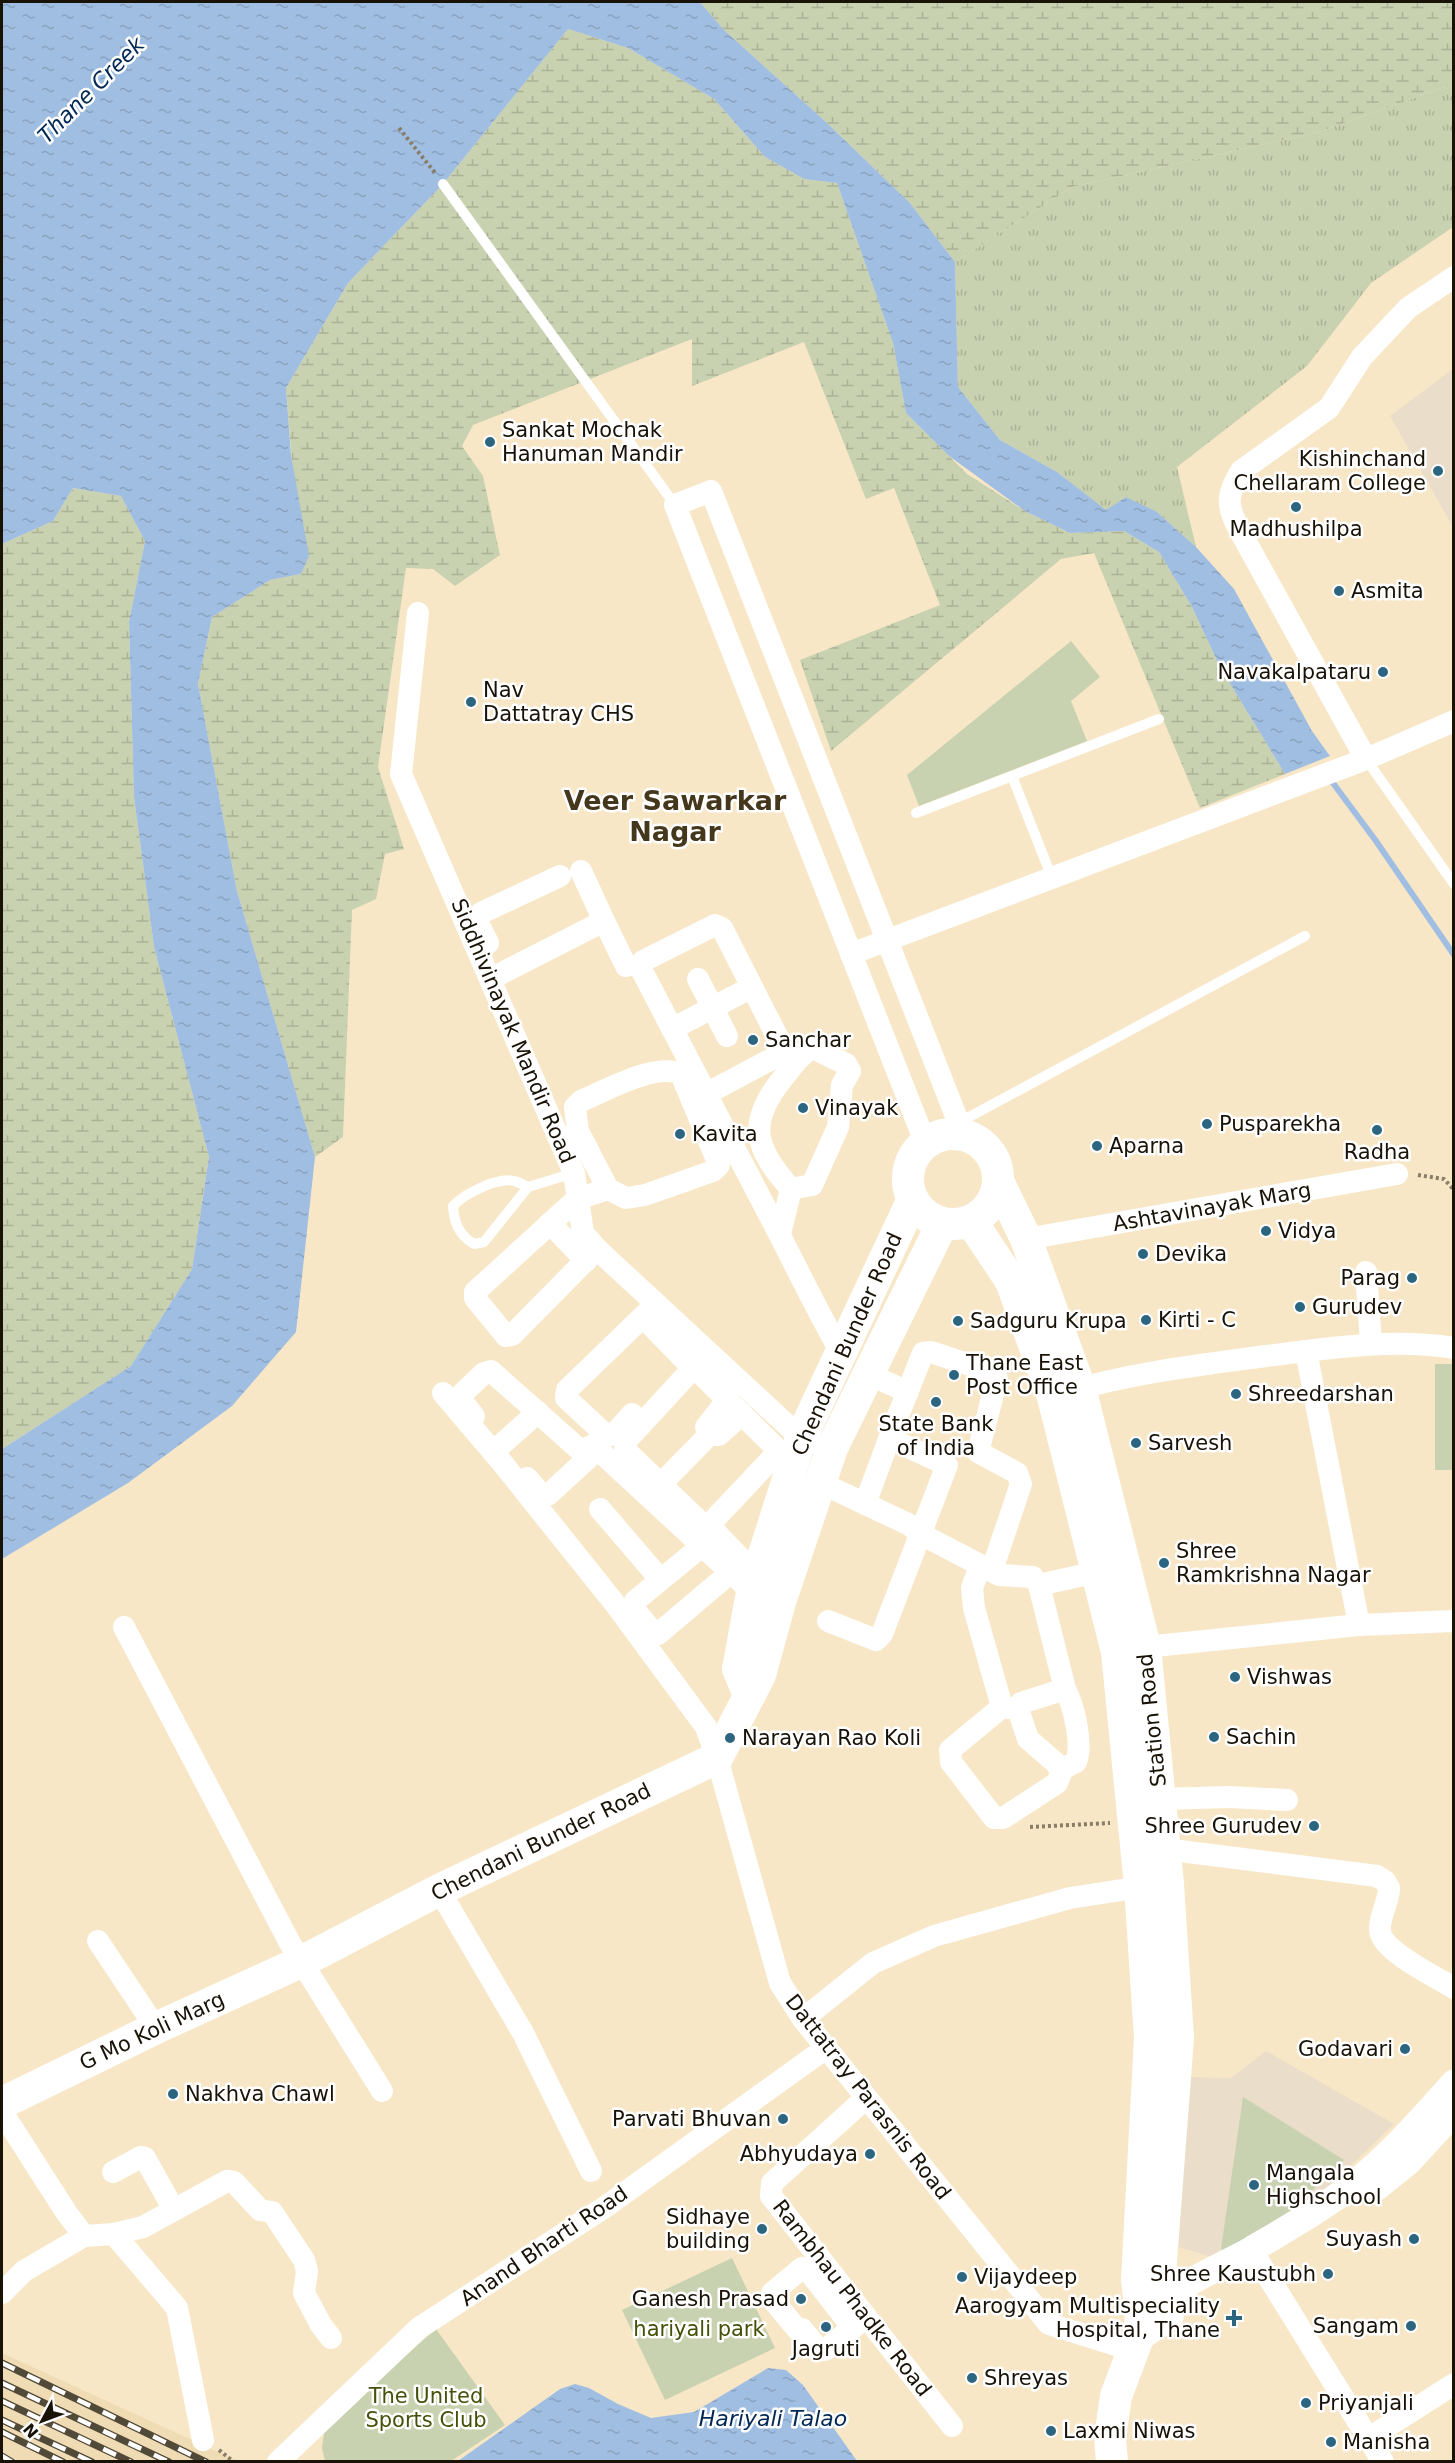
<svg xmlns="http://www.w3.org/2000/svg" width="1455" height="2463" font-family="'DejaVu Sans',sans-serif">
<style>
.built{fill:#f0dcb4}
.education{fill:#eadeca}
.grass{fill:url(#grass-tufts)}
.wetland{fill:url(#wetland-marsh)}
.park{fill:#c8d1b0}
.water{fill:url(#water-ripples)}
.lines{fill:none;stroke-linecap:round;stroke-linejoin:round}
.stream{stroke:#a0bee2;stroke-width:6}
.path{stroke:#887d67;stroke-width:4;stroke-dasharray:3 3;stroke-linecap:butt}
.service{stroke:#fff;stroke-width:10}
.minor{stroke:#fff;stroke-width:22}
.tertiary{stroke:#fff;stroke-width:27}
.secondary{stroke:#fff;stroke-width:32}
.rail-casing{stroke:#524a39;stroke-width:7}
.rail{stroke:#fff;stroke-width:4.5;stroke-dasharray:14;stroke-linecap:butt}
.poi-dot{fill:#2c657f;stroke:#fff;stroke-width:2}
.labels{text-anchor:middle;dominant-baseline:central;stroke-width:5;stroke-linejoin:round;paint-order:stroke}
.poi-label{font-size:21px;fill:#181207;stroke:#fff;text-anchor:start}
.street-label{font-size:21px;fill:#181207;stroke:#fff}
.park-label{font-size:21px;fill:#45510a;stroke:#fff}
.water-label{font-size:22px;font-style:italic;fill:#002854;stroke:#fff}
.district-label{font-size:27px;font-weight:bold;fill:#44371b;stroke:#fff}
</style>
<defs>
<pattern id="grass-tufts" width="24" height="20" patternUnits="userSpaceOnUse" patternTransform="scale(1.5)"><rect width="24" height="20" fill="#c8d1b0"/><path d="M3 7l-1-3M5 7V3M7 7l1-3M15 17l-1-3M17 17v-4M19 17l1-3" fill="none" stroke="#abb296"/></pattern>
<pattern id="wetland-marsh" width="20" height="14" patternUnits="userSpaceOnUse" patternTransform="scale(1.5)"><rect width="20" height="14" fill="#c8d1b0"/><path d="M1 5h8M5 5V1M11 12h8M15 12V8" fill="none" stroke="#abb296"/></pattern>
<pattern id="water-ripples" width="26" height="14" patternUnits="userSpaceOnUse" patternTransform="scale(1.5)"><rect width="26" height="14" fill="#a0bee2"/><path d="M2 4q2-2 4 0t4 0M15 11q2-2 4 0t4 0" fill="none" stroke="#89a2c0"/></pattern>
</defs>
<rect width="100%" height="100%" fill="#f8e7c7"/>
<path class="built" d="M2 2353 238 2461 2 2462Z"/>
<g class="education">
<path d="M1453 369V527L1390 416Z"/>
<path d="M1266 2051 1394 2124 1254 2259 1236 2264 1175 2246 1181 2077 1231 2078Z"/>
</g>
<path class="grass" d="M1453 84V227L1371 283 1307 366 1177 467 1196 547 1157 512 1106 511 1057 472 1000 440 958 387 955 262 1072 187 1319 132Z"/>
<g class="wetland">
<path d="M700 2H1453V84L1319 132 1072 187 955 262 910 203 826 122 723 29Z"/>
<path d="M568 29 628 48 714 99 765 157 804 179 837 183 893 343 906 413 967 474 1025 511 1070 533 1124 531 1159 552 1192 607 1220 667 1285 774 1200 808 1094 553 1061 559 831 751 800 660 940 605 894 488 866 499 804 342 692 386V339L473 425 462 446 483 476 500 555 455 586 433 569 406 568 378 767 404 849 385 854 376 899 352 910 343 1137 315 1157 237 891 198 684 212 617 270 580 301 574 286 388 348 283 443 184Z"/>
<path d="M73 488 121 496 145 541 129 622 134 797 154 947 209 1157 192 1269 131 1366 2 1449V544L53 521Z"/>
</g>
<g class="park">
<path d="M1071 641 1100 677 1071 701 1087 741 919 806 907 775Z"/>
<rect x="1435" y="1364" width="18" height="106"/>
<path d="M1243 2097 1344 2160 1251 2249 1236 2257 1221 2249Z"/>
<path d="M732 2258 775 2348 665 2400 622 2310Z"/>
<path d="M436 2329 505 2425 451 2461H325L322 2448 325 2426Z"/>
</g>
<g class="water">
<path d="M2 2H700L723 29 826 122 910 203 955 262 958 387 1000 440 1057 472 1106 510 1126 497 1157 512 1196 547 1234 589 1312 731 1330 756 1285 774 1220 667 1192 607 1159 552 1124 531 1070 533 1025 511 949 456 906 413 893 343 837 183 804 179 765 157 714 99 628 48 568 29 443 184 348 283 286 388 291 455 309 556 301 574 270 580 212 617 198 684 237 891 315 1157 296 1332 232 1406 128 1483 2 1559V1449L131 1366 192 1269 209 1157 154 947 134 797 129 622 145 541 121 496 73 488 53 521 2 544Z"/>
<path d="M768 2368 786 2370 803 2385 857 2461H458L560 2389 575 2384 589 2388 618 2404 651 2418 694 2412Z"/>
</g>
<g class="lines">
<path class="stream" d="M1330 779 1376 841 1454 955"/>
<g class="path">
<path d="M399 128 436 174"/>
<path d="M1418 1175 1444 1179 1454 1190"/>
<path d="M1030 1827 1110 1823"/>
<path d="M219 2450 234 2462"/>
</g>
<g class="service">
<path d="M443 184 675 505"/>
<path d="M1366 759 1454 884"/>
<path d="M916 813 1012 776"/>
<path d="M1052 878 1012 776 1159 719"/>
<path d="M958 1123 1305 936"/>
<path d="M528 1187C524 1185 519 1182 514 1181 497 1177 464 1194 453 1206 454 1223 459 1235 474 1244L484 1242 528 1187 574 1173"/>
</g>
<g class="minor">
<path d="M418 613 401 774 574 1173 583 1233 597 1249 801 1438 814 1442"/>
<path d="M1366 759 1241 533C1227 507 1225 497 1241 471L1329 408 1362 357 1408 308 1454 277"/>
<path d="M581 871 604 921"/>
<path d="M488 943 477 921 481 913 560 876"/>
<path d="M851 954 1366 759 1454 721"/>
<path d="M490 979 604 921 626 966"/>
<path d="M698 979 727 1036"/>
<path d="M672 1029 752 987"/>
<path d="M706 1094 781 1054 783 1048 722 928 715 925 643 961 640 967C685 1053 730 1140 775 1226 797 1268 817 1311 841 1352"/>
<path d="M925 1142 675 505 711 491 963 1134"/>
<path d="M550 1223 586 1261"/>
<path d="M780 1234 791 1189C755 1149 746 1123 783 1078 792 1067 800 1054 813 1048L846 1064 850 1071 842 1085 838 1127 812 1185 791 1189"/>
<path d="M1026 1239 1397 1174"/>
<path d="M597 1249 512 1335 506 1336 475 1298V1292L577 1199 608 1189 626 1198 645 1195 713 1171 719 1165 681 1074C656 1062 605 1091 581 1101L575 1107 578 1131 608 1189"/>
<path d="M1366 1272 1371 1343"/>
<path d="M643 1317 684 1359"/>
<path d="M1306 1351 1359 1625"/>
<path d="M694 1367 776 1448 775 1455 709 1525H703L625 1450V1442L708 1352"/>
<path d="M868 1374 908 1392"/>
<path d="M1067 1392C1131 1373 1199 1365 1266 1356 1329 1348 1390 1338 1454 1348"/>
<path d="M443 1393 500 1460 616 1605 706 1727 717 1758 780 1983 803 2019 1049 2324 1132 2350"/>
<path d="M632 1414 614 1434 607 1436 566 1398 567 1390 656 1304"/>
<path d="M474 1416 462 1401 460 1396 484 1373 491 1371 581 1451 593 1445 752 1592 765 1597"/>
<path d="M709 1435H719L742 1414"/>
<path d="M493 1452 538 1412"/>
<path d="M527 1478 542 1495H548L597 1450"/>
<path d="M821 1483 910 1525 919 1533 999 1575 1033 1577 1039 1585 1065 1689 1021 1703 1018 1709 1028 1739 1057 1764 1061 1773 1057 1783 1003 1818H994L951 1762 950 1750 1002 1707 1018 1709"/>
<path d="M661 1484 709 1435 706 1427 728 1399"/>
<path d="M865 1504 892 1431"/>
<path d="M600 1509 660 1579"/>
<path d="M709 1525C728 1545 746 1567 770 1581"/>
<path d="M702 1546 635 1601 634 1609 654 1633 658 1634 730 1573"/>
<path d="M980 1566 972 1588 974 1608 1002 1707"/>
<path d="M1039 1585 1097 1572"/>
<path d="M828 1621 876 1640 882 1634 947 1465 897 1442 892 1431 923 1353 931 1352 991 1372 997 1379 978 1452 1017 1473 1021 1484 992 1570"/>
<path d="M124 1627 291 1945 382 2091"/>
<path d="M1145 1647 1359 1625 1454 1621"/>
<path d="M1060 1770 1076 1762C1083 1744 1074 1706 1065 1689"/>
<path d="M1160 1799 1229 1797 1287 1800"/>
<path d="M1164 1849 1377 1876 1385 1881 1389 1888C1389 1902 1379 1916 1380 1930 1381 1951 1436 1977 1454 1988"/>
<path d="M439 1890 523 2033 591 2171"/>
<path d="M98 1941 156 2028"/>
<path d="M803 2019 873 1963 934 1936 1070 1898 1154 1885"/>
<path d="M866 2098 772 2183 771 2196 952 2426"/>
<path d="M2 2112 66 2212 84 2236 114 2234 143 2227 227 2181 234 2182 260 2210 272 2212 304 2260 307 2271 304 2293 321 2325 331 2338"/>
<path d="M113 2172 141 2157 145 2158 174 2210"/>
<path d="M114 2234 177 2308 203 2440"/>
<path d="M1251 2249 1383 2462"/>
<path d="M2 2293 24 2271 84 2236"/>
<path d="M853 2328 807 2269 802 2268 772 2293V2299L797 2329H802L819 2350H825L866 2317"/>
<path d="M1369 2438 1454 2384"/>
<path d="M278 2462 419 2328 605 2207 826 2048"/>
</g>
<g class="tertiary">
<path d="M1377 2187 1408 2162 1454 2112"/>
<path d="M1149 2310C1180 2284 1216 2269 1251 2250 1278 2234 1306 2218 1332 2200 1380 2168 1416 2125 1454 2083"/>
</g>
<g class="secondary">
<circle cx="953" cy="1179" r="45"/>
<path d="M999 1183 1026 1239 1080 1388 1145 1647 1168 1884 1178 2038 1160 2274 1168 2315 1139 2335"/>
<path d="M971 1221 1011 1281 1053 1397 1117 1652 1140 1886 1150 2038 1137 2280 1141 2316 1139 2335 1116 2396 1110 2438 1112 2462"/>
<path d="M749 1695 738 1669 752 1592 801 1438 912 1201"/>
<path d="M2 2103 156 2028 303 1961 439 1890 717 1758 760 1675 780 1602 832 1448 942 1224"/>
</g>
<defs>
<g id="rail">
<path d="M2 2363 206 2462"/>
<path d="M2 2383 169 2462"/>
<path d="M2 2401 131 2462"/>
<path d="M2 2420 92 2462"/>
<path d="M2 2432 63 2462"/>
<path d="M2 2456 12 2462"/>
</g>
</defs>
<use href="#rail" class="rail-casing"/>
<use href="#rail" class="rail"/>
</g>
<g class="poi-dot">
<circle cx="490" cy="442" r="6"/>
<circle cx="1438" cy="471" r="6"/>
<circle cx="1296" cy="507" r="6"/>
<circle cx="1339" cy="591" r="6"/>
<circle cx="1383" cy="672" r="6"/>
<circle cx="471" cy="702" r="6"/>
<circle cx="753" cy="1040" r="6"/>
<circle cx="803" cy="1108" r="6"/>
<circle cx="1207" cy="1124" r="6"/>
<circle cx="1377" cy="1130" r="6"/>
<circle cx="680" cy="1134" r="6"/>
<circle cx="1097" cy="1146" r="6"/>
<circle cx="1266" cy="1231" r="6"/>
<circle cx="1143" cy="1254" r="6"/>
<circle cx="1412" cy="1278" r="6"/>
<circle cx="1300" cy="1307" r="6"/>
<circle cx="1146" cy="1320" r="6"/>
<circle cx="958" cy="1321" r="6"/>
<circle cx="954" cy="1375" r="6"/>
<circle cx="1236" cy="1394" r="6"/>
<circle cx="936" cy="1402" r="6"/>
<circle cx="1136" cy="1443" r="6"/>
<circle cx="1164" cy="1563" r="6"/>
<circle cx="1235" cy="1677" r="6"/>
<circle cx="1214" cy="1737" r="6"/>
<circle cx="730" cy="1738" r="6"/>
<circle cx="1314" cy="1826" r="6"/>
<circle cx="1405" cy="2049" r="6"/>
<circle cx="173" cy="2094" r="6"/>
<circle cx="783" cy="2119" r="6"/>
<circle cx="870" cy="2154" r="6"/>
<circle cx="1254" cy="2185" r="6"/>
<circle cx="762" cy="2229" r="6"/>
<circle cx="1414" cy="2239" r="6"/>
<circle cx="1328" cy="2274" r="6"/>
<circle cx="962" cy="2277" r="6"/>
<circle cx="801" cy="2299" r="6"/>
<path d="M1231 2309h6v6h6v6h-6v6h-6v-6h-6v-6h6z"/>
<circle cx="1411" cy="2326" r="6"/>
<circle cx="826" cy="2327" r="6"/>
<circle cx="972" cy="2378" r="6"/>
<circle cx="1306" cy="2403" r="6"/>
<circle cx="1051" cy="2431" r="6"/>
<circle cx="1331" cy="2442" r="6"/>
</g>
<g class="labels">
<g class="poi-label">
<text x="502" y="430">Sankat Mochak<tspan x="502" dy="24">Hanuman Mandir</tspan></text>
<text x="1426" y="459" text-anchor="end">Kishinchand<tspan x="1426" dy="24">Chellaram College</tspan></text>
<text x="1296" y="529" text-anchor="middle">Madhushilpa</text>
<text x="1351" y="591">Asmita</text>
<text x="1371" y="672" text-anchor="end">Navakalpataru</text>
<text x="483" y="690">Nav<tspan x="483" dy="24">Dattatray CHS</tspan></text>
<text x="765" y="1040">Sanchar</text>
<text x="815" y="1108">Vinayak</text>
<text x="1219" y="1124">Pusparekha</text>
<text x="692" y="1134">Kavita</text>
<text x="1109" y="1146">Aparna</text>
<text x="1377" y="1152" text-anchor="middle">Radha</text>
<text x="1278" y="1231">Vidya</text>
<text x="1155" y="1254">Devika</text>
<text x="1400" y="1278" text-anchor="end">Parag</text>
<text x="1312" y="1307">Gurudev</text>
<text x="1158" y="1320">Kirti - C</text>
<text x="970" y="1321">Sadguru Krupa</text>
<text x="966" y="1363">Thane East<tspan x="966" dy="24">Post Office</tspan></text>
<text x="1248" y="1394">Shreedarshan</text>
<text x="936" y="1424" text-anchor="middle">State Bank<tspan x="936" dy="24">of India</tspan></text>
<text x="1148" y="1443">Sarvesh</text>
<text x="1176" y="1551">Shree<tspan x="1176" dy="24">Ramkrishna Nagar</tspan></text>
<text x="1247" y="1677">Vishwas</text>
<text x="1226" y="1737">Sachin</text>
<text x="742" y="1738">Narayan Rao Koli</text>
<text x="1302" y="1826" text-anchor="end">Shree Gurudev</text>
<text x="1393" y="2049" text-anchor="end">Godavari</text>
<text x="185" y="2094">Nakhva Chawl</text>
<text x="771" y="2119" text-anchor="end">Parvati Bhuvan</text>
<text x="858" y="2154" text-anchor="end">Abhyudaya</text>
<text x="1266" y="2173">Mangala<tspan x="1266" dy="24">Highschool</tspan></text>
<text x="750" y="2217" text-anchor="end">Sidhaye<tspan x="750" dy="24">building</tspan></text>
<text x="1402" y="2239" text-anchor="end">Suyash</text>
<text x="1316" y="2274" text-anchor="end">Shree Kaustubh</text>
<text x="974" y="2277">Vijaydeep</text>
<text x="789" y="2299" text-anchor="end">Ganesh Prasad</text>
<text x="1220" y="2306" text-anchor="end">Aarogyam Multispeciality<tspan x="1220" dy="24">Hospital, Thane</tspan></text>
<text x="1399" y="2326" text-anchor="end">Sangam</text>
<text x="826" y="2349" text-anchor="middle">Jagruti</text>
<text x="984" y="2378">Shreyas</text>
<text x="1318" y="2403">Priyanjali</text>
<text x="1063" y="2431">Laxmi Niwas</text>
<text x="1343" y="2442">Manisha</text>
</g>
<g class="street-label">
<text transform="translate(513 1031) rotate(67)">Siddhivinayak Mandir Road</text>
<text transform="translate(1212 1207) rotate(-10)">Ashtavinayak Marg</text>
<text transform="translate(847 1344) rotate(-66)">Chendani Bunder Road</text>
<text transform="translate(1152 1720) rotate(-96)">Station Road</text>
<text transform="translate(541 1842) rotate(-26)">Chendani Bunder Road</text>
<text transform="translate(152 2031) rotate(-25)">G Mo Koli Marg</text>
<text transform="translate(868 2097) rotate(52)">Dattatray Parasnis Road</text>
<text transform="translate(544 2246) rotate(-34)">Anand Bharti Road</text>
<text transform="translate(852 2298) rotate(52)">Rambhau Phadke Road</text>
</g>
<g class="park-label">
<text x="699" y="2329">hariyali park</text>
<text x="426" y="2396">The United<tspan x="426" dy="24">Sports Club</tspan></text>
</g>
<g class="water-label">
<text transform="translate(91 90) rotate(-45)">Thane Creek</text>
<text x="773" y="2418">Hariyali Talao</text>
</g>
<g class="district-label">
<text x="675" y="800">Veer Sawarkar<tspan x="675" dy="31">Nagar</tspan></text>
</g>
</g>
<rect width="1455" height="2463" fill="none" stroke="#181207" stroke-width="6"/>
<g transform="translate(42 2421) rotate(229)" stroke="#ffffff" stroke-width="4.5" paint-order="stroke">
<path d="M0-4.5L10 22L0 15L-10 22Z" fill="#181207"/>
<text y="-9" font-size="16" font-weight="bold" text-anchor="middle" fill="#181207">N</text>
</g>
</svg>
